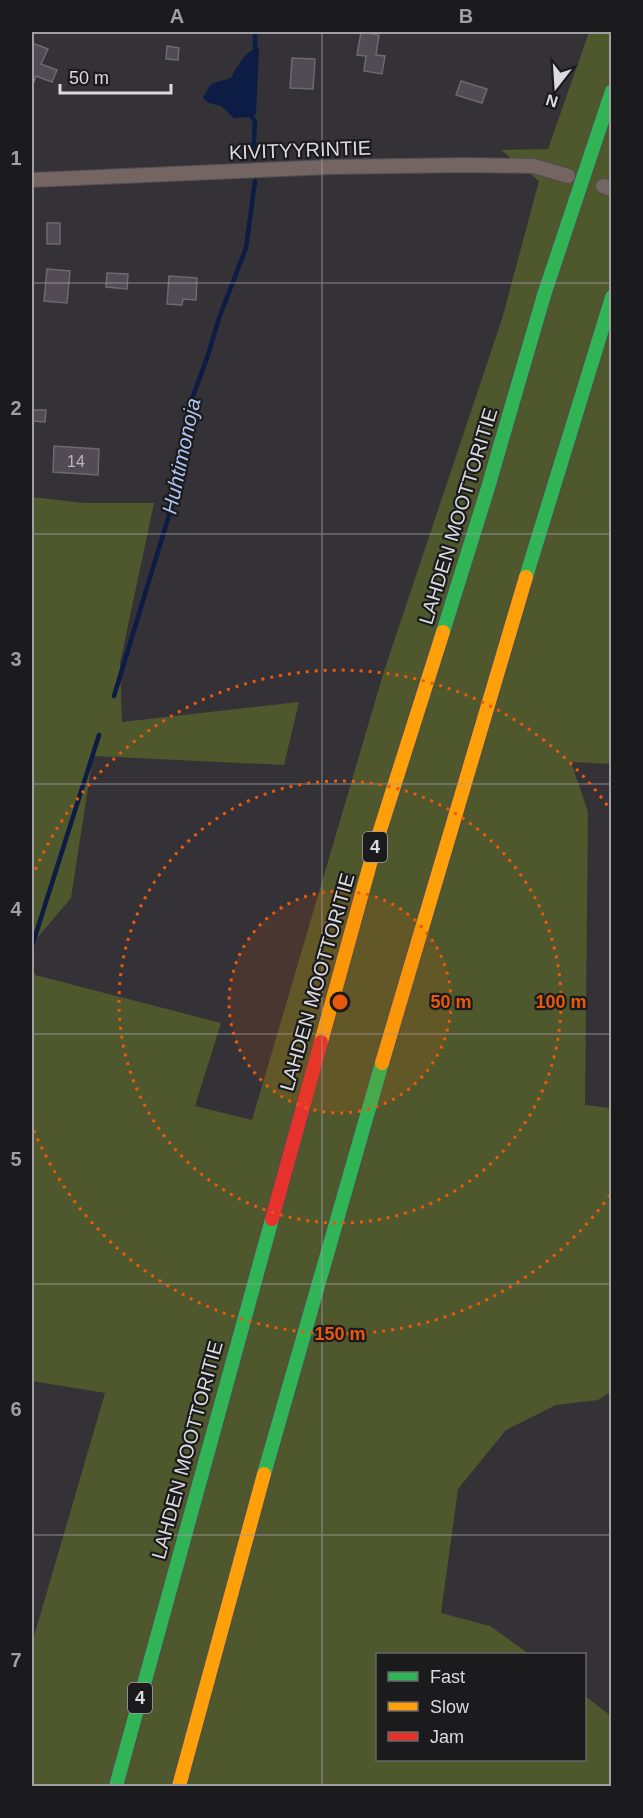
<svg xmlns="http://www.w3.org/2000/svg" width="643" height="1818" font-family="Helvetica,sans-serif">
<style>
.green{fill:#4f572c}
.water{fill:#0c1c44}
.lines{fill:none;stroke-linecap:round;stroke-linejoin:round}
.stream{stroke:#0c1c44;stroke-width:4.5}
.building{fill:#524a54;stroke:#6c6a6d;stroke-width:1.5}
.street-casing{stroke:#4f4e51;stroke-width:16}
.fast-casing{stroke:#4f4e51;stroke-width:16}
.slow-casing{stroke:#4f4e51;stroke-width:16}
.jam-casing{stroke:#4f4e51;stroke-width:16}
.street{stroke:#746563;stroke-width:14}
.fast{stroke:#30b455;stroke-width:14}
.slow{stroke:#ff9f0a;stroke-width:14}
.jam{stroke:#e5322d;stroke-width:14}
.grid{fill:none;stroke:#a19fa4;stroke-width:1.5;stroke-opacity:0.55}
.ring{fill:none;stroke:#e8590c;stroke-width:3;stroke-dasharray:3 6}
.labels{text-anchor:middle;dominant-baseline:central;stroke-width:4.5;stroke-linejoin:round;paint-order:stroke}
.number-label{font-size:16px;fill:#b9b6bc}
.shield{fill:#1b1a1d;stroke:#a1a0a4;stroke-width:1.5}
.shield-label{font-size:18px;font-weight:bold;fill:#dbdade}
.street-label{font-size:20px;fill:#dbdade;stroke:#1b1a1d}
.water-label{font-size:21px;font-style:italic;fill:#adc4f1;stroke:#1b1a1d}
.centre{fill:#e8590c;stroke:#1b1a1d;stroke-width:3}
.ring-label{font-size:18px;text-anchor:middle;font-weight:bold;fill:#e8590c;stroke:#1b1a1d;stroke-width:4.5;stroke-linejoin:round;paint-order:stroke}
.neatline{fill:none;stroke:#a19fa4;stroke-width:2}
.grid-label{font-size:20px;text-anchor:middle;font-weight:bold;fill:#a19fa4}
</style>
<rect width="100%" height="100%" fill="#343237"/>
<g class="green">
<path d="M589 32H611V764L571 762 588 812 585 1105 611 1108V1392L598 1400 556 1405 506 1430 458 1489 441 1613 490 1626 529 1654H378V1760H584L585 1696 611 1716V1786H32V1643L105 1393 32 1381V963L35 975 221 1023 195 1106 252 1120 384 671 502 319 539 181 501 150 548 149Z"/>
<path d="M32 497 84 503H154L120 663 122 722 299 702 284 765 93 756 71 898 32 944Z"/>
</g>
<path class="water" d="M259 47 256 114 252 117 234 118 221 106 209 103 203 98 211 84 231 78C237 66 246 50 259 47Z"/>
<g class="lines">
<g class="stream">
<path d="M255 32V48"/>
<path d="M252 117 255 122 253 159"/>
<path d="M114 696 173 502 189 407 208 355 219 318 246 248 255 181"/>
<path d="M32 946 99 735"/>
</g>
</g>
<g class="building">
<path d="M361 32 379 35 376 55 385 56 382 74 364 71 366 56 357 55Z"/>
<path d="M32 43 48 49 41 64 57 70 52 82 36 76 32 87Z"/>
<path d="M167 46 179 48 178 60 166 59Z"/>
<path d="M292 58 315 59 313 89 290 88Z"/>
<path d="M461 81 487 89 482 103 456 95Z"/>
<rect x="47" y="223" width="13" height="21"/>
<path d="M47 269 70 271 67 303 44 301Z"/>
<path d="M107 273 128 274 127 289 106 287Z"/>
<path d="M169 276 197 278 196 300 183 299 182 305 167 304Z"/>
<path d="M32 410H46L45 422 32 421Z"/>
<path d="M54 446 99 449 98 475 53 472Z"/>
</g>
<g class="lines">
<defs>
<g id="street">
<path d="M32 180 330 167 467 165 534 166 568 176"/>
<path d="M603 186 612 189"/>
</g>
<g id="fast">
<path d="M526 577 612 297"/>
<path d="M443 632 487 491 544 295 612 91"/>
<path d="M264 1474 382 1063"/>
<path d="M116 1786 272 1219"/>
</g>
<g id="slow">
<path d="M321 1042 375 846 443 632"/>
<path d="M382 1063 526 577"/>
<path d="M179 1786 264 1474"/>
</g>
<path id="jam" d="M272 1219 321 1042"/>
</defs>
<use href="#street" class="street-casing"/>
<use href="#fast" class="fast-casing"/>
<use href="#slow" class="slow-casing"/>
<use href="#jam" class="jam-casing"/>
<use href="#street" class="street"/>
<use href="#fast" class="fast"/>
<use href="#slow" class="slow"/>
<use href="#jam" class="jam"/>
</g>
<path class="grid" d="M322 32V1786M32 283H612M32 534H612M32 784H612M32 1034H612M32 1284H612M32 1535H612"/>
<circle cx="340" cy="1002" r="111" fill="#e8590c" fill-opacity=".12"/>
<g class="ring">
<circle cx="340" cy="1002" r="111"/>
<circle cx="340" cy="1002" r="221"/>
<path d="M610 1195A332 332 0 0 1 32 1126M32 878A332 332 0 0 1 610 809"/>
</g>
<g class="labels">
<g class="number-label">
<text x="76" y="461">14</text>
</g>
<g class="shield">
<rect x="363" y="832" width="24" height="30" rx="4.5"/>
<rect x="128" y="1683" width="24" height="30" rx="4.5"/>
</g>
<g class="shield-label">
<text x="375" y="847">4</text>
<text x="140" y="1698">4</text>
</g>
<g class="street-label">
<text transform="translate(300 150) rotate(-2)">KIVITYYRINTIE</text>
<text transform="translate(458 516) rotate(-73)">LAHDEN MOOTTORITIE</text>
<text transform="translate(317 982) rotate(-74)">LAHDEN MOOTTORITIE</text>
<text transform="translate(187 1450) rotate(-75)">LAHDEN MOOTTORITIE</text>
</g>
<g class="water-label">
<text transform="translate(181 456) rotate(-78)">Huhtimonoja</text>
</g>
</g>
<circle cx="340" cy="1002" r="9" class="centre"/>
<g class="ring-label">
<text x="451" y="1008">50 m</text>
<text x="561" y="1008">100 m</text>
<text x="340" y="1340">150 m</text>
</g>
<rect width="643" height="1818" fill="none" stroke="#1b1a1d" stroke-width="66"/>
<rect x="376" y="1653" width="210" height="108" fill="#1b1a1d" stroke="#68676a" stroke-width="1.5"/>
<rect x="388" y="1672" width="30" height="9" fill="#30b455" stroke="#68676a" stroke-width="1.5"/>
<text x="430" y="1683" font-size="18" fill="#dbdade">Fast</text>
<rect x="388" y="1702" width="30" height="9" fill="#ff9f0a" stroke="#68676a" stroke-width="1.5"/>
<text x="430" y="1713" font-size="18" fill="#dbdade">Slow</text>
<rect x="388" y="1732" width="30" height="9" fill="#e5322d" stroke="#68676a" stroke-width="1.5"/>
<text x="430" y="1743" font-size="18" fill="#dbdade">Jam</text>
<g transform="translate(556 87) rotate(197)" stroke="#1b1a1d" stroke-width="4.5" paint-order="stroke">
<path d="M0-4.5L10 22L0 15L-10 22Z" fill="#dbdade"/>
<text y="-9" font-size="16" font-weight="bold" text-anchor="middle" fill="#dbdade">N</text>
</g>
<path d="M60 84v9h111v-9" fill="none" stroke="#dbdade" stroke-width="3"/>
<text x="69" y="84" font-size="18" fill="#dbdade" stroke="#1b1a1d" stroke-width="4.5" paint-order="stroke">50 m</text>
<rect x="33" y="33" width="577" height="1752" class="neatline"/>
<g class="grid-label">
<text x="177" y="23">A</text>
<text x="466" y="23">B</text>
<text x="16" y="165">1</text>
<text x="16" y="415">2</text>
<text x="16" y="666">3</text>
<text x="16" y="916">4</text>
<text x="16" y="1166">5</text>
<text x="16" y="1416">6</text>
<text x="16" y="1667">7</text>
</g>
</svg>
